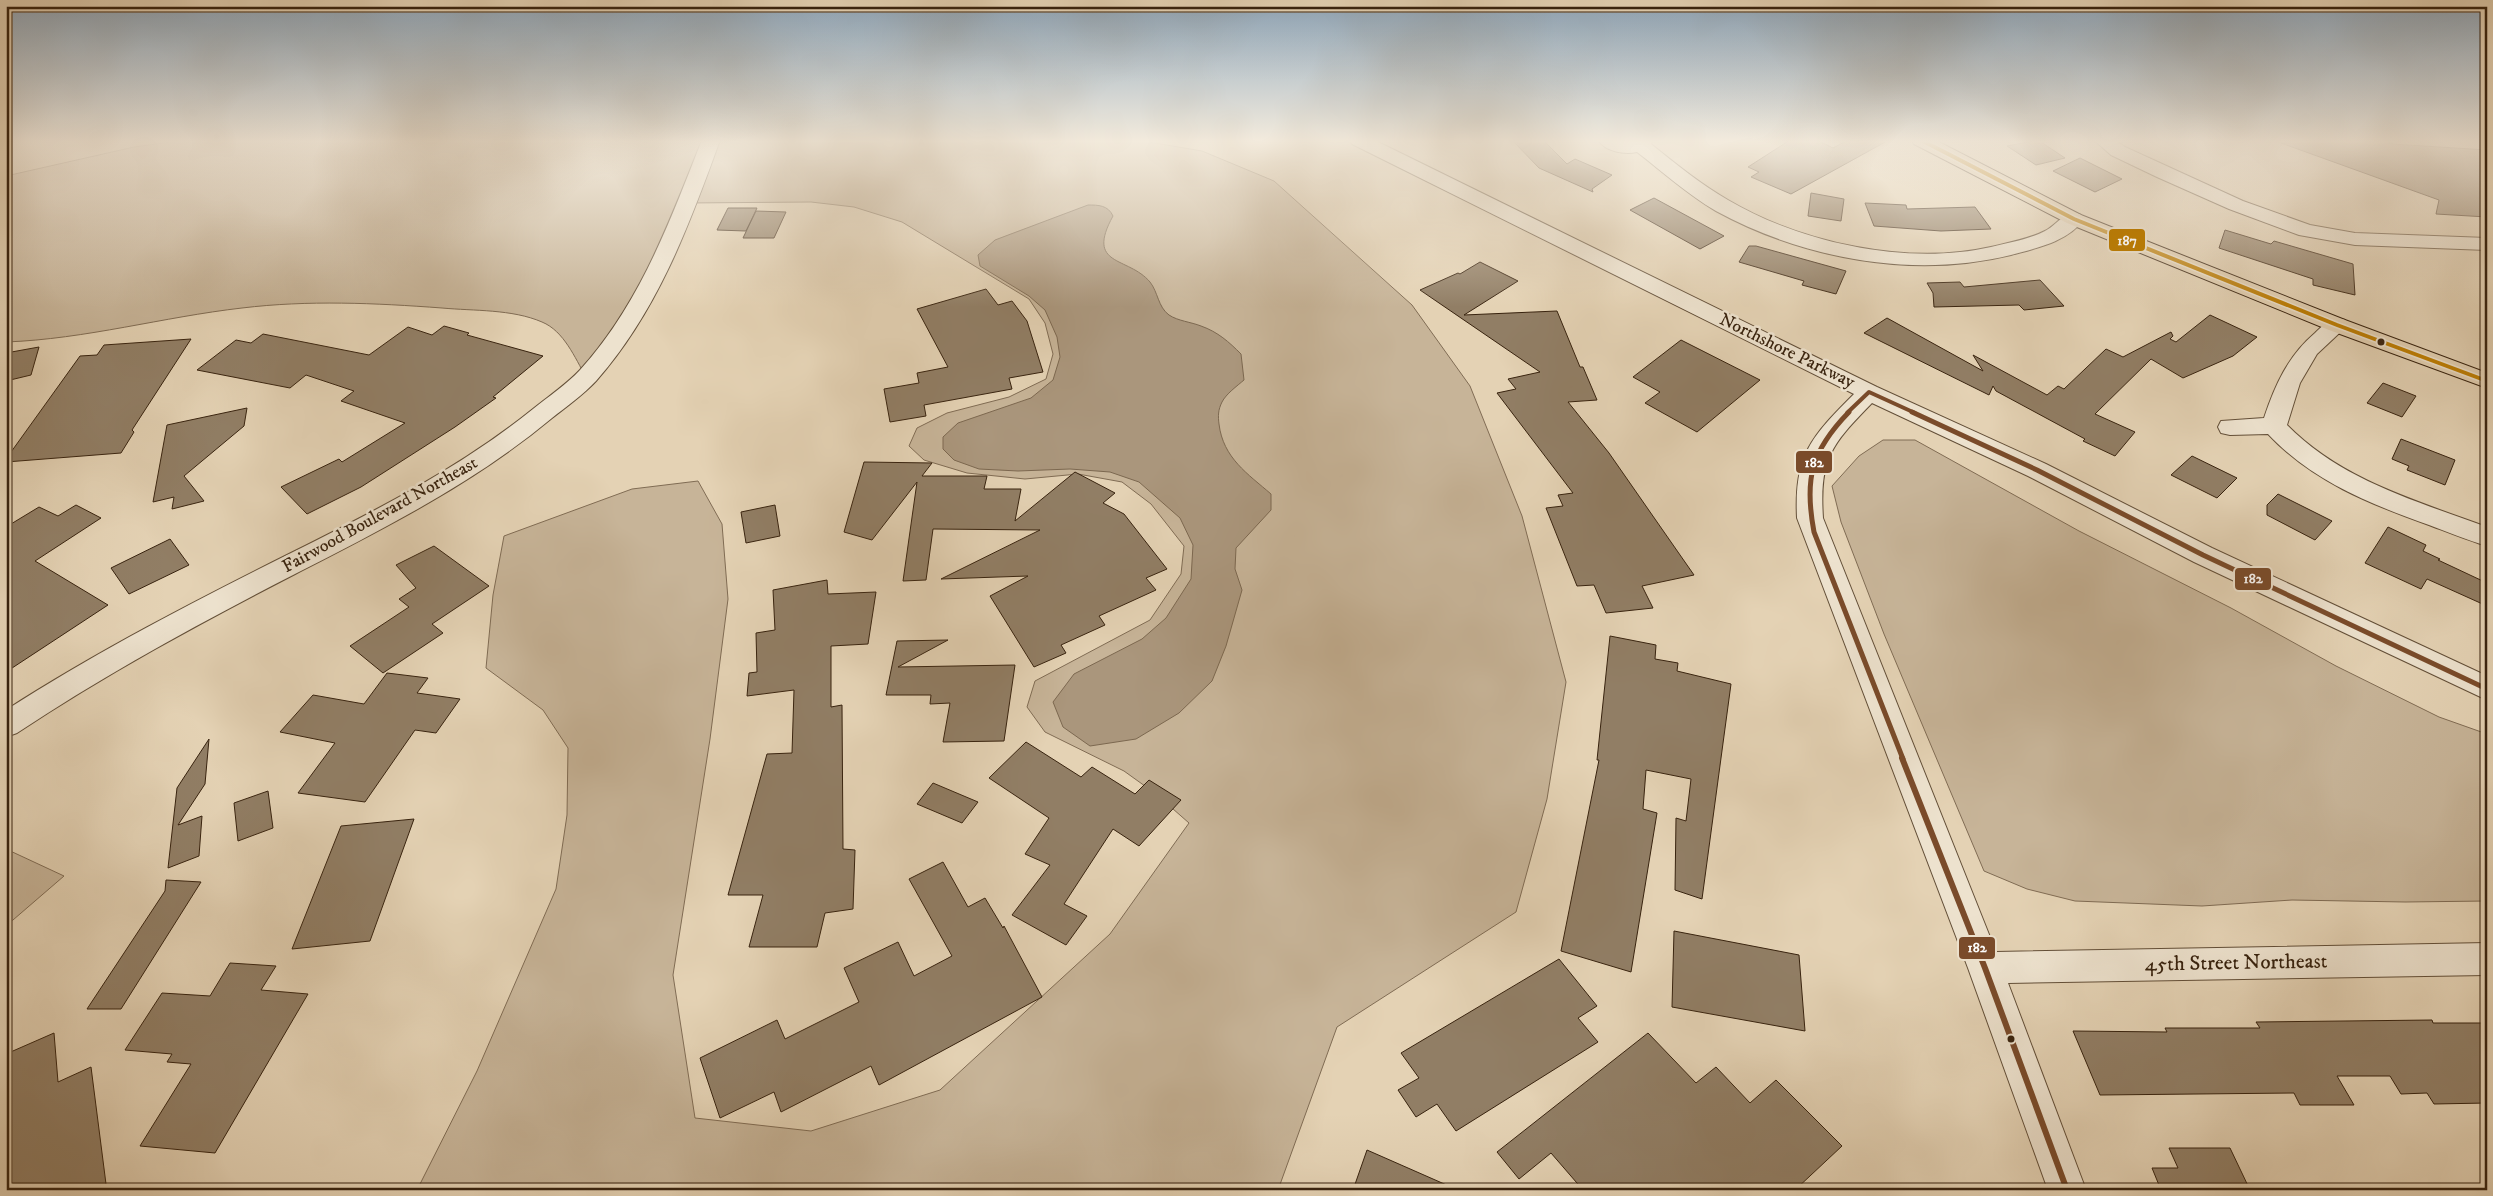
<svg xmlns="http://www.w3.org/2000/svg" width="2493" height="1196" font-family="'IM FELL DW Pica',serif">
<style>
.green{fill:#c7b498;stroke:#806c54}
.water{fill:#aa967c;stroke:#7c6850}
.building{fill:#917e65;stroke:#38230f}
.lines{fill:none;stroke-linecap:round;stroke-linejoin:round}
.minor-casing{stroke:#634f38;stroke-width:2}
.major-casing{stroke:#38230f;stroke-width:2}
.minor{fill:#ede2ce;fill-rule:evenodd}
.major{fill:#e4d2b4;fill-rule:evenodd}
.bus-1-far2-casing{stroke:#ede2ce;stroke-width:7}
.bus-1-far1-casing{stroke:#ede2ce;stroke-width:9}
.bus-1-casing{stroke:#ede2ce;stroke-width:10}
.bus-2-casing{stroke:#ede2ce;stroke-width:7}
.bus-1-far2{stroke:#7a4b2a;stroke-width:4}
.bus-1-far1{stroke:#7a4b2a;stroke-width:5}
.bus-1{stroke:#7a4b2a;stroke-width:6}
.bus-2{stroke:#be7f04;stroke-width:4}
.bus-dot{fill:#38230f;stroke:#ede2ce;stroke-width:2}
.labels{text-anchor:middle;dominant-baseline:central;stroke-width:5;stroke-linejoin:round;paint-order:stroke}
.street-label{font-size:18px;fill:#38230f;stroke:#ede2ce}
.near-street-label{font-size:21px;fill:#38230f;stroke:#ede2ce}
.line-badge{stroke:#ede2ce;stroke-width:2}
.badge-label{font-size:14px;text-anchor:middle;font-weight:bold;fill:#fff}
</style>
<rect width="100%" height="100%" fill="#e4d2b4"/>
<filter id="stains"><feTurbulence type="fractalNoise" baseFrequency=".004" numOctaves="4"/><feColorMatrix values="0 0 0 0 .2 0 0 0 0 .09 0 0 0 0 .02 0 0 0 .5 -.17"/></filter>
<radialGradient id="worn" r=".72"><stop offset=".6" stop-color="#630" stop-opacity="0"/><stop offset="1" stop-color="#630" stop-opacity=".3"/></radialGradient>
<g class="green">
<path d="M186 140H1137L1202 151 1274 181 1412 305 1470 386 1522 516 1566 682 1547 799 1516 912 1337 1027 1278 1190H417L477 1071 556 889 567 815 568 748 543 710 486 668 493 595 504 536 632 489 698 481 722 524 728 599 710 739 673 975 695 1118 811 1131 940 1090 1110 934 1189 823 1156 794 1124 771 1045 732 1027 707 1035 681 1150 620 1181 574 1184 546 1151 504 1122 482 1078 474 1025 479 967 473 924 460 909 446 917 428 947 413 1009 397 1046 379 1053 354 1045 323 1029 299 902 222 854 207 811 202 687 203 644 296 586 377C575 358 564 331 542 322 512 309 474 311 442 308 375 303 308 300 242 308 163 317 86 339 6 342V176L134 147Z"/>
<path d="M1883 440H1915L2079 531 2231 608 2336 666 2439 717 2487 734V901L2405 902 2292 900 2202 906 2075 901 2027 889 1984 871 1884 634 1841 522 1832 486 1859 456Z"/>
<path d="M6 849 64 876 6 926Z"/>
</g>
<path class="water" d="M1088 205C1098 205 1108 205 1113 216 1085 267 1128 256 1150 282 1158 292 1158 307 1169 315 1178 321 1191 322 1201 326 1218 332 1229 342 1241 354L1244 380C1237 386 1226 394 1222 402 1218 410 1218 416 1219 424 1223 458 1248 474 1271 494V510L1236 548 1235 569 1242 590 1226 646 1212 681 1179 713 1136 739 1090 746 1063 727 1053 702 1074 674 1142 639 1166 618 1191 579 1193 545 1180 518 1139 482 1110 472 1070 469 1018 471 979 469 954 460 943 449V437L958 423 1031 398 1053 380 1060 357 1057 337 1045 310 1029 296 980 266 978 255 995 240Z"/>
<g class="building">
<path d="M1512 140H1543L1567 164 1575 159 1612 175 1592 189 1593 192 1539 168Z"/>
<path d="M1790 140H1817L1833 148 1848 140 1887 141 1791 194 1751 177 1759 172 1748 167Z"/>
<path d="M2038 140 2065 158 2036 165 2007 146Z"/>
<path d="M2281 140H2392V144L2487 150V217L2436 214 2439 200 2281 143Z"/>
<path d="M2080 158 2122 179 2095 192 2053 171Z"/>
<path d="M1811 193 1844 199 1841 221 1808 216Z"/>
<path d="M1654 198 1724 236 1700 249 1630 210Z"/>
<path d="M1865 203 1906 205 1907 209 1975 207 1991 229 1941 231 1874 226Z"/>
<path d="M728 208H757L746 231 717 230Z"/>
<path d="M756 211 786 212 774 238H743Z"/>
<path d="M2225 230 2271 244 2274 241 2353 264 2355 295 2313 285V279L2219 248Z"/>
<path d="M1749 246H1756L1846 271 1836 294 1802 285 1804 281 1739 262Z"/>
<path d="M1480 262 1518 281 1464 315 1557 311 1580 367H1583L1597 400 1568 402 1609 453 1694 575 1642 586 1653 608 1606 613 1594 585 1577 586 1546 508 1563 506 1558 495 1573 493 1497 393 1516 389 1508 379 1540 372 1420 290 1458 273 1460 274Z"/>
<path d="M2040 280 2064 306 2024 310 2019 305 1934 307 1933 293 1927 283 1960 282 1964 287Z"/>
<path d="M986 289 998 305 1012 301 1027 321 1043 372 1009 378 1012 389 924 405 926 416 890 422 884 389 919 383 917 373 948 367 917 309Z"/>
<path d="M2210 315 2257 337 2233 356 2183 378 2151 359 2095 414 2135 432 2115 456 2083 441 2085 439 1996 391 1993 386 1989 395 1864 333 1887 318 1983 371 1973 355 2047 395 2058 386 2064 389 2106 349 2123 357 2171 332 2173 336 2170 339 2176 342Z"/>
<path d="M444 326 469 333 467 335 543 356 493 397 496 398 455 427 361 487 307 514 281 487 339 459 342 462 405 423 341 401 354 391 306 375 290 388 197 370 236 340 251 343 263 334 369 355 408 327 432 335Z"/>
<path d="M191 339 132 430 134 432 121 453 6 462V459L80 356 97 355 104 345Z"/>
<path d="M1681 340 1760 380 1697 432 1645 403 1660 392 1633 377Z"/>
<path d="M39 347 31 375 6 381V353Z"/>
<path d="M2383 383 2416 396 2402 417 2367 403Z"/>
<path d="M247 408 244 426 184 476 204 501 172 509 174 497 153 502 167 425Z"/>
<path d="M2401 439 2455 460 2445 485 2407 470 2409 466 2392 459Z"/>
<path d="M2192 456 2237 478 2217 498 2171 475Z"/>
<path d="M864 462 932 463 922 476H987L984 489H1021L1015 521 1075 472 1115 493 1103 503 1124 514 1167 569 1146 578 1156 590 1099 616 1105 625 1061 645 1066 653 1034 667 990 596 1028 576 941 579 1040 530 933 529 926 580 903 581 917 482 872 540 844 532Z"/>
<path d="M2278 494 2332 521 2315 540 2267 515V505Z"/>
<path d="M76 505 101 518 35 561 108 605 6 672V527L39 507 58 516Z"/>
<path d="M775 505 780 536 746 543 741 512Z"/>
<path d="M2388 527 2426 545 2423 551 2440 559 2438 560 2487 583V606L2427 579 2421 589 2365 563Z"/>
<path d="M170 539 189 565 129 594 111 568Z"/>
<path d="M434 546 489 586 432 624 443 633 383 673 350 646 409 607 399 599 416 588 396 565Z"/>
<path d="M827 580 828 594 876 592 868 644 831 646V707L842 705 843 849 855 850 853 909 825 913 817 947H749L763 895H728L767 754 792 753 794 690 747 696 749 673 757 672 756 633 775 630 773 590Z"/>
<path d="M1610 636 1656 645 1655 659 1678 663 1677 671 1731 684 1702 899 1675 890 1676 818 1686 821 1691 779 1646 770 1643 809 1657 813 1631 972 1561 951 1599 760H1597Z"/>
<path d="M948 640 898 667 1015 665 1004 741 943 742 950 703 930 704 931 695H886L897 641Z"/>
<path d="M387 673 428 678 417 693 460 699 436 733 415 730 365 802 298 793 335 743 280 732 313 695 364 704Z"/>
<path d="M209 739 205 784 178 825 202 816 199 856 168 868 177 788Z"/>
<path d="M1026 742 1081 777 1092 767 1135 794 1149 780 1181 800 1139 846 1113 829 1064 904 1087 916 1066 945 1012 915 1050 865 1025 854 1049 818 989 778Z"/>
<path d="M933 783 978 802 962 823 917 804Z"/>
<path d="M268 791 273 828 238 841 234 803Z"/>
<path d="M414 819 370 941 292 949 341 826Z"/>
<path d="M943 862 968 907 985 898 1003 928 1004 926 1042 997 879 1085 871 1066 781 1112 774 1092 720 1118 700 1058 777 1020 785 1039 859 1002 844 968 898 942 914 976 952 956 909 879Z"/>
<path d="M166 880 201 882 121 1009H87L165 891Z"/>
<path d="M1674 931 1799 955 1805 1031 1672 1007Z"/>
<path d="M1559 959 1597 1006 1578 1018 1598 1042 1456 1131 1437 1104 1416 1117 1398 1090 1419 1078 1401 1053Z"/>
<path d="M230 963 276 966 261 990 308 994 215 1153 140 1146 191 1064 167 1062 172 1054 125 1050 162 993 210 996Z"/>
<path d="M2432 1020 2433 1023H2487V1103L2434 1104 2427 1093 2401 1094 2390 1076H2337L2354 1105H2300L2294 1093 2100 1095 2073 1031 2167 1032 2165 1028H2260L2256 1022Z"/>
<path d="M54 1033 58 1082 91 1067 106 1184 94 1190H6V1054Z"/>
<path d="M1648 1033 1696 1083 1716 1067 1750 1103 1776 1080 1842 1146 1795 1190H1583L1551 1153 1519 1179 1497 1152Z"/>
<path d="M2169 1148H2230L2250 1190H2161L2152 1168H2178Z"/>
<path d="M1367 1150 1458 1190H1353Z"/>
</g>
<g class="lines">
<defs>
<g id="minor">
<path d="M702 140H720C689 226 657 312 596 381 583 395 567 406 552 418 474 483 385 528 295 574 200 623 106 674 17 733L6 737V710C98 651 195 601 293 552 377 510 460 468 533 409 549 396 566 385 580 370 640 304 670 221 702 140Z"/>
<path d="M1350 140H1374L1877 387 2046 464 2212 548 2487 676V700L2194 562 2028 476 1872 403C1832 444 1819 458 1823 518L1996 952 2487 943V975L2008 983 2086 1190H2048L1968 968 1797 518C1794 455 1811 437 1854 394L1352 144Z"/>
<path d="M1598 140 1627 142 1654 140 1651 144C1676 164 1700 184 1728 200 1801 243 1907 266 1991 247 2008 243 2030 239 2045 231 2053 227 2059 219 2067 215 2072 212 2076 213 2081 215L2084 219C2068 242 2036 248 2011 255 1913 279 1804 259 1716 211 1688 195 1663 172 1637 152 1624 155 1605 151 1598 140Z"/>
<path d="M2094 140H2115L2125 147 2243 201 2310 225 2355 233 2487 238V250L2355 245 2299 235 2229 209 2157 177 2111 155Z"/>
<path d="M2337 318 2345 320 2348 325 2317 354 2300 383 2287 425C2341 480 2416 501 2487 527V546C2467 540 2448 532 2429 525 2370 504 2312 481 2268 434L2230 435 2221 433 2218 427 2221 421 2264 418C2275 385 2288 356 2315 333 2322 326 2327 321 2337 318Z"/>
</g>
<path id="major" d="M1912 140H1935L2081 215 2345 320 2487 373V388L2329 330 2067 223 1914 144Z"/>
</defs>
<use href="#minor" class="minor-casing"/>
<use href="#major" class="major-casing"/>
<use href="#minor" class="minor"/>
<use href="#major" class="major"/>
<defs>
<path id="bus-1-far2" d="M1847 413 1869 392 1915 413"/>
<g id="bus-1-far1">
<path d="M1849 412C1811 451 1804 479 1814 532L1903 759"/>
<path d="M1912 412 2037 470 2203 555 2487 689"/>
</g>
<path id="bus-1" d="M1902 758 1985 968 2067 1190"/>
<path id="bus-2" d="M1921 140 2074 219 2337 325 2487 381"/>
</defs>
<use href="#bus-1-far2" class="bus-1-far2-casing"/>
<use href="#bus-1-far1" class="bus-1-far1-casing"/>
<use href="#bus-1" class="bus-1-casing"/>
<use href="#bus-2" class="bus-2-casing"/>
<use href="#bus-1-far2" class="bus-1-far2"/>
<use href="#bus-1-far1" class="bus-1-far1"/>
<use href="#bus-1" class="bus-1"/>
<use href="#bus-2" class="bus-2"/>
</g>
<linearGradient id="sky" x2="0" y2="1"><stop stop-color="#8fa8bd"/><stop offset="0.46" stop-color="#f3ebdd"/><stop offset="1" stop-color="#f3ebdd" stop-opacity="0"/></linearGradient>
<rect width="2493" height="307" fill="url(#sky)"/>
<g class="bus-dot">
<circle cx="2381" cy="342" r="4.5"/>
<circle cx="2011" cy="1039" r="4.5"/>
</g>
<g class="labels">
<g class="street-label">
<text transform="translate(1787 351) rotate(26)">Northshore Parkway</text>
<text transform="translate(380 515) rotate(-29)">Fairwood Boulevard Northeast</text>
</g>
<g class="near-street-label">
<text transform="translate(2236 963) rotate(-1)">45th Street Northeast</text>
</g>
</g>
<g class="line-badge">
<rect x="2108" y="228" width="38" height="24" rx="5" fill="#be7f04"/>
<rect x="1795" y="450" width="38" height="24" rx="5" fill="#7a4b2a"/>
<rect x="2234" y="567" width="38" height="24" rx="5" fill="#7a4b2a"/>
<rect x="1958" y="936" width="38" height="24" rx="5" fill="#7a4b2a"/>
</g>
<g class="badge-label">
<text x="2127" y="245">187</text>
<text x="1814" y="467">182</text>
<text x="2253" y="583">182</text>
<text x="1977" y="952">182</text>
</g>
<rect width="2493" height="1196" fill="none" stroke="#e4d2b4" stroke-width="25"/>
<rect x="8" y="8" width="2478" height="1181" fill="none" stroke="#38230f" stroke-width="2.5"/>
<rect x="12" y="12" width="2468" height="1171" fill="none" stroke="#38230f"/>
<rect width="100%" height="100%" filter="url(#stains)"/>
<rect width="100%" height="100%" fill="url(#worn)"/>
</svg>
